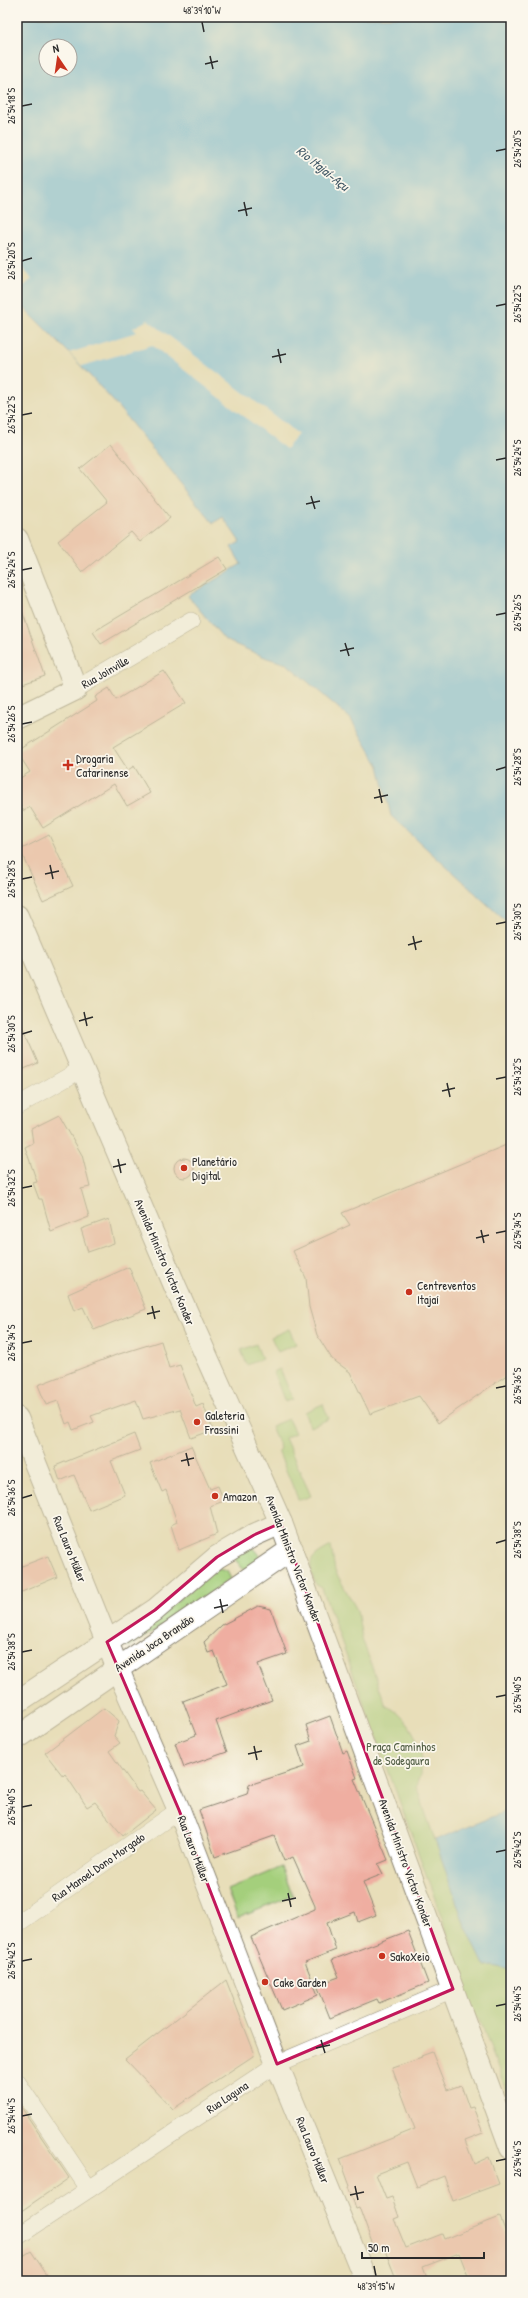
<svg xmlns="http://www.w3.org/2000/svg" width="528" height="2298" font-family="'Patrick Hand',sans-serif">
<style>
.green{fill:#a4cf7c;stroke:#687d54}
.water{fill:#70beeb;stroke:#4e748b;fill-rule:evenodd}
.pier{fill:#e8deb9}
.building{fill:#efaea1}
.lines{fill:none;stroke-linecap:round;stroke-linejoin:round}
.street-casing{stroke:#8a8472;stroke-width:18}
.secondary-casing{stroke:#8a8472;stroke-width:24}
.street{stroke:#fff;stroke-width:17}
.secondary{stroke:#fff;stroke-width:22}
.marked{fill:none;stroke:#c2185b;stroke-width:3;stroke-linejoin:round}
.ticks{fill:none;stroke:#2b2b2b;stroke-width:1.5}
.poi-dot{fill:#c8321e;stroke:#fbf7ec;stroke-width:1.5}
.labels{text-anchor:middle;dominant-baseline:central;stroke-width:3.5;stroke-linejoin:round;paint-order:stroke}
.street-label{font-size:12px;fill:#2b2b2b;stroke:#fbf7ec}
.poi-label{font-size:12px;fill:#2b2b2b;stroke:#fbf7ec;text-anchor:start}
.park-label{font-size:12px;fill:#4f5c43;stroke:#fbf7ec}
.water-label{font-size:13px;font-style:italic;fill:#405765;stroke:#fbf7ec}
.neatline{fill:none;stroke:#2b2b2b;stroke-width:1.5}
.ticks-label{font-size:10px;text-anchor:middle;fill:#2b2b2b}
</style>
<rect width="100%" height="100%" fill="#fbf7ec"/>
<filter id="ink" filterUnits="userSpaceOnUse"><feTurbulence type="fractalNoise" baseFrequency=".025" numOctaves="2"/><feDisplacementMap in="SourceGraphic" scale="8" xChannelSelector="R" yChannelSelector="G"/><feConvolveMatrix kernelMatrix="1 2 1 2 8 2 1 2 1" color-interpolation-filters="sRGB"/></filter>
<filter id="wash" filterUnits="userSpaceOnUse"><feTurbulence type="fractalNoise" baseFrequency=".012" numOctaves="4" result="noise"/><feDisplacementMap in="SourceGraphic" scale="16" xChannelSelector="R" yChannelSelector="G"/><feGaussianBlur stdDeviation="0.9" result="paint"/><feColorMatrix in="noise" values="0 0 0 0 0 0 0 0 0 0 0 0 0 0 0 0 0 1.4 0 .05"/><feComposite in="paint" operator="in"/></filter>
<g filter="url(#wash)">
<rect width="100%" height="100%" fill="#e8deb9"/>
<g class="green">
<path d="M289 1329 296 1344 278 1352 271 1337Z"/>
<path d="M256 1344 262 1359 247 1365 241 1350Z"/>
<path d="M280 1369 293 1399 285 1402 273 1372Z"/>
<path d="M323 1404 329 1419 310 1427 304 1412Z"/>
<path d="M288 1419 295 1433 285 1438 311 1496 300 1500 298 1499 278 1451 280 1448 271 1426Z"/>
<path d="M331 1546 335 1571 357 1610 362 1638 386 1706C406 1713 423 1744 422 1765 422 1772 418 1780 416 1786L464 1923 485 1967 493 1966 511 1970V2104L479 2017 473 2015 452 1957 454 1951 322 1588 315 1584C307 1560 309 1558 331 1546Z"/>
<path d="M253 1547 263 1559 244 1570 233 1557Z"/>
<path d="M218 1569 227 1571 231 1579 130 1647 125 1646V1641Z"/>
<path d="M281 1867 293 1896 238 1918 227 1890Z"/>
</g>
<g class="water">
<path d="M17 17H511V926L391 816 379 766 350 718 287 664 267 658 225 640 188 596 241 564 231 547 240 542 223 517 213 523 114 402 69 353 17 301ZM46 46H70V70H46Z"/>
<path d="M511 1809V1970L493 1966 485 1967 464 1923 435 1840Z"/>
</g>
<g class="pier">
<path d="M17 262 32 279 17 292Z"/>
<path d="M148 320 298 434 286 449 152 345 82 366 69 353 137 332 133 328Z"/>
</g>
<g id="blocks">
<g class="building">
<path d="M111 444 170 518 140 542 131 532 82 572 58 541 107 502 80 469Z"/>
<path d="M219 557 227 569 101 644 93 632Z"/>
<path d="M19 602 45 676 17 686V603Z"/>
<path d="M164 671 186 703 113 747 128 770 134 766 150 793 127 806 114 784 43 828 30 807 24 811 17 801V780L30 772 17 752 97 701 95 697 109 688 116 700Z"/>
<path d="M49 835 73 886 43 900 20 850Z"/>
<path d="M17 1015 38 1063 17 1072Z"/>
<path d="M59 1115 82 1155 90 1187 81 1189 89 1217 51 1232 42 1199H39L33 1183 37 1182 25 1147 33 1143 31 1129Z"/>
<path d="M511 1143V1372L438 1423 419 1396 370 1414 350 1372 332 1359 317 1335 309 1307 306 1278 293 1251 350 1225 342 1213Z"/>
<circle cx="184" cy="1168" r="10"/>
<path d="M109 1219 114 1243 88 1252 81 1229Z"/>
<path d="M129 1267 146 1309 94 1330 83 1307 74 1311 68 1294Z"/>
<path d="M161 1341 169 1368 180 1365 196 1407 203 1404 213 1430 191 1438 180 1409 143 1419 136 1400 91 1416 94 1422 73 1430 70 1422 66 1424 58 1401 46 1405 38 1385 116 1355Z"/>
<path d="M134 1434 140 1450 111 1461 125 1495 89 1510 74 1475 60 1481 55 1466Z"/>
<path d="M191 1446 210 1489 218 1486 224 1501 210 1506 217 1534 179 1550 171 1525 177 1522 166 1490 162 1492 150 1463Z"/>
<path d="M48 1556 57 1577 17 1594V1568Z"/>
<path d="M258 1606 271 1609 287 1654 258 1664 272 1700 216 1721 227 1752 184 1767 175 1743 196 1735 183 1701 227 1684 214 1651 208 1653 204 1642 222 1625Z"/>
<path d="M104 1708 119 1721 114 1736 120 1743 109 1751 138 1792 140 1791 156 1810 123 1836 95 1802 87 1807 65 1774 63 1776 45 1753Z"/>
<path d="M330 1716 343 1753 347 1751 357 1778 354 1779 388 1860 378 1864 383 1874 363 1882 376 1915 358 1922 355 1912 327 1923 336 1950 305 1962 318 1995 282 2010 251 1937 315 1909V1906L293 1857 284 1861 274 1836 215 1857 199 1810 247 1794 249 1785 304 1767 297 1746 311 1741 306 1725Z"/>
<path d="M408 1931 428 1983 379 2003 377 1999 330 2018 317 1985 339 1977 332 1960Z"/>
<path d="M226 1980 254 2052 253 2056 173 2109 125 2059Z"/>
<path d="M432 2052 447 2090 461 2085 469 2108 473 2107 483 2133 465 2140 474 2164 489 2157 499 2184 453 2201 444 2176 417 2187 407 2162 376 2174 386 2199 392 2197 399 2217 394 2219 406 2248 442 2234 444 2239 500 2217 511 2246V2281H470L459 2253 423 2267 428 2281H397L384 2248 375 2251 359 2207 356 2208 348 2187 350 2186 340 2159 415 2129 392 2068 422 2058 421 2056Z"/>
<path d="M17 2101 69 2178 17 2214Z"/>
<path d="M31 2251 51 2281H17V2260Z"/>
</g>
</g>
</g>
<g filter="url(#ink)">
<use href="#blocks" fill-opacity="0" stroke="#8a8472" stroke-width="1"/>
<g class="lines">
<defs>
<g id="street">
<path d="M76 689 191 621"/>
<path d="M17 1106 82 1069"/>
<path d="M17 1924 179 1810"/>
<path d="M17 2082 89 2189"/>
<path d="M17 2237 277 2064 453 1989"/>
</g>
<g id="secondary">
<path d="M17 539 76 689 17 718"/>
<path d="M17 916 175 1286 281 1523 511 2148"/>
<path d="M17 1418 124 1684 179 1810 277 2064 366 2281"/>
<path d="M17 1702 155 1610 217 1557 254 1535 281 1523"/>
<path d="M17 1738 292 1549"/>
</g>
</defs>
<use href="#street" class="street-casing"/>
<use href="#secondary" class="secondary-casing"/>
<use href="#street" class="street"/>
<use href="#secondary" class="secondary"/>
</g>
</g>
<path d="M0 0H528V2298H0ZM281 1523 453 1989 277 2064 179 1810 107 1642 155 1610 217 1557 254 1535Z" fill="#e8deb9" fill-opacity=".55" fill-rule="evenodd"/>
<path class="marked" d="M281 1523 453 1989 277 2064 179 1810 107 1642 155 1610 217 1557 254 1535Z"/>
<path class="ticks" d="M202 22 204 32M210 56 213 69M205 64 218 61M22 106 32 104M496 151 506 149M244 202 247 216M238 211 252 208M22 261 32 258M496 306 506 304M278 349 281 363M272 357 286 354M22 415 32 413M496 460 506 458M311 496 315 509M306 504 320 501M22 570 32 568M496 615 506 613M345 643 349 656M340 651 354 648M22 724 32 722M496 770 506 767M379 789 382 803M374 798 388 795M50 865 53 879M45 874 59 871M22 879 32 877M496 924 506 922M413 936 416 950M408 945 422 941M84 1012 87 1026M79 1021 93 1017M22 1034 32 1031M496 1079 506 1077M447 1083 450 1097M442 1091 455 1088M118 1159 121 1173M113 1167 126 1164M22 1188 32 1186M481 1230 484 1243M496 1233 506 1231M476 1238 489 1235M152 1306 155 1319M147 1314 160 1311M22 1343 32 1341M496 1388 506 1386M186 1453 189 1466M181 1461 194 1458M22 1498 32 1495M496 1543 506 1540M220 1599 223 1613M214 1608 228 1605M22 1652 32 1650M496 1697 506 1695M254 1746 257 1760M248 1754 262 1751M22 1807 32 1805M496 1852 506 1850M288 1893 291 1907M282 1901 296 1898M22 1961 32 1959M496 2006 506 2004M321 2040 325 2053M316 2048 330 2045M22 2116 32 2114M496 2161 506 2159M355 2186 358 2200M350 2195 364 2192M374 2266 376 2276"/>
<g class="poi-dot">
<path d="M66 759h4v4h4v4h-4v4h-4v-4h-4v-4h4z"/>
<circle cx="184" cy="1168" r="4"/>
<circle cx="409" cy="1292" r="4"/>
<circle cx="197" cy="1422" r="4"/>
<circle cx="215" cy="1496" r="4"/>
<circle cx="382" cy="1956" r="4"/>
<circle cx="265" cy="1982" r="4"/>
</g>
<g class="labels">
<g class="street-label">
<text transform="translate(105 672) rotate(-30)">Rua Joinville</text>
<text transform="translate(165 1262) rotate(67)">Avenida Ministro Victor Konder</text>
<text transform="translate(70 1549) rotate(68)">Rua Lauro Müller</text>
<text transform="translate(294 1559) rotate(69)">Avenida Ministro Victor Konder</text>
<text transform="translate(154 1643) rotate(-34)">Avenida Joca Brandão</text>
<text transform="translate(194 1849) rotate(69)">Rua Lauro Müller</text>
<text transform="translate(406 1863) rotate(70)">Avenida Ministro Victor Konder</text>
<text transform="translate(98 1867) rotate(-35)">Rua Manoel Dono Morgado</text>
<text transform="translate(227 2097) rotate(-34)">Rua Laguna</text>
<text transform="translate(313 2150) rotate(68)">Rua Lauro Müller</text>
</g>
<g class="poi-label">
<text x="76" y="758">Drogaria<tspan x="76" dy="14">Catarinense</tspan></text>
<text x="192" y="1161">Planetário<tspan x="192" dy="14">Digital</tspan></text>
<text x="417" y="1285">Centreventos<tspan x="417" dy="14">Itajaí</tspan></text>
<text x="205" y="1415">Galeteria<tspan x="205" dy="14">Frassini</tspan></text>
<text x="223" y="1496">Amazon</text>
<text x="390" y="1956">SakoXeio</text>
<text x="273" y="1982">Cake Garden</text>
</g>
<g class="park-label">
<text x="401" y="1746">Praça Caminhos<tspan x="401" dy="14">de Sodegaura</tspan></text>
</g>
<g class="water-label">
<text transform="translate(323 168) rotate(39)">Rio Itajaí-Açu</text>
</g>
</g>
<rect width="528" height="2298" fill="none" stroke="#fbf7ec" stroke-width="44"/>
<g transform="translate(58 58) rotate(347)"><circle r="19" fill="#fbf7ec" stroke="#a8a59f"/>
<path d="M0-3L7 15L0 10L-7 15Z" fill="#c8321e"/>
<text y="-6" font-size="11" font-weight="bold" text-anchor="middle" fill="#2b2b2b">N</text>
</g>
<path d="M362 2252v6h122v-6" fill="none" stroke="#2b2b2b" stroke-width="2"/>
<text x="368" y="2252" font-size="12" fill="#2b2b2b" stroke="#fbf7ec" stroke-width="3" paint-order="stroke">50 m</text>
<rect x="22" y="22" width="484" height="2254" class="neatline"/>
<g class="ticks-label">
<text x="202" y="14">48°39'10"W</text>
<text transform="translate(11 106) rotate(-90)" y="4">26°54'18"S</text>
<text transform="translate(517 149) rotate(-90)" y="4">26°54'20"S</text>
<text transform="translate(11 261) rotate(-90)" y="4">26°54'20"S</text>
<text transform="translate(517 304) rotate(-90)" y="4">26°54'22"S</text>
<text transform="translate(11 415) rotate(-90)" y="4">26°54'22"S</text>
<text transform="translate(517 458) rotate(-90)" y="4">26°54'24"S</text>
<text transform="translate(11 570) rotate(-90)" y="4">26°54'24"S</text>
<text transform="translate(517 613) rotate(-90)" y="4">26°54'26"S</text>
<text transform="translate(11 724) rotate(-90)" y="4">26°54'26"S</text>
<text transform="translate(517 767) rotate(-90)" y="4">26°54'28"S</text>
<text transform="translate(11 879) rotate(-90)" y="4">26°54'28"S</text>
<text transform="translate(517 922) rotate(-90)" y="4">26°54'30"S</text>
<text transform="translate(11 1034) rotate(-90)" y="4">26°54'30"S</text>
<text transform="translate(517 1077) rotate(-90)" y="4">26°54'32"S</text>
<text transform="translate(11 1188) rotate(-90)" y="4">26°54'32"S</text>
<text transform="translate(517 1231) rotate(-90)" y="4">26°54'34"S</text>
<text transform="translate(11 1343) rotate(-90)" y="4">26°54'34"S</text>
<text transform="translate(517 1386) rotate(-90)" y="4">26°54'36"S</text>
<text transform="translate(11 1498) rotate(-90)" y="4">26°54'36"S</text>
<text transform="translate(517 1540) rotate(-90)" y="4">26°54'38"S</text>
<text transform="translate(11 1652) rotate(-90)" y="4">26°54'38"S</text>
<text transform="translate(517 1695) rotate(-90)" y="4">26°54'40"S</text>
<text transform="translate(11 1807) rotate(-90)" y="4">26°54'40"S</text>
<text transform="translate(517 1850) rotate(-90)" y="4">26°54'42"S</text>
<text transform="translate(11 1961) rotate(-90)" y="4">26°54'42"S</text>
<text transform="translate(517 2004) rotate(-90)" y="4">26°54'44"S</text>
<text transform="translate(11 2116) rotate(-90)" y="4">26°54'44"S</text>
<text transform="translate(517 2159) rotate(-90)" y="4">26°54'46"S</text>
<text x="376" y="2290">48°39'15"W</text>
</g>
</svg>
